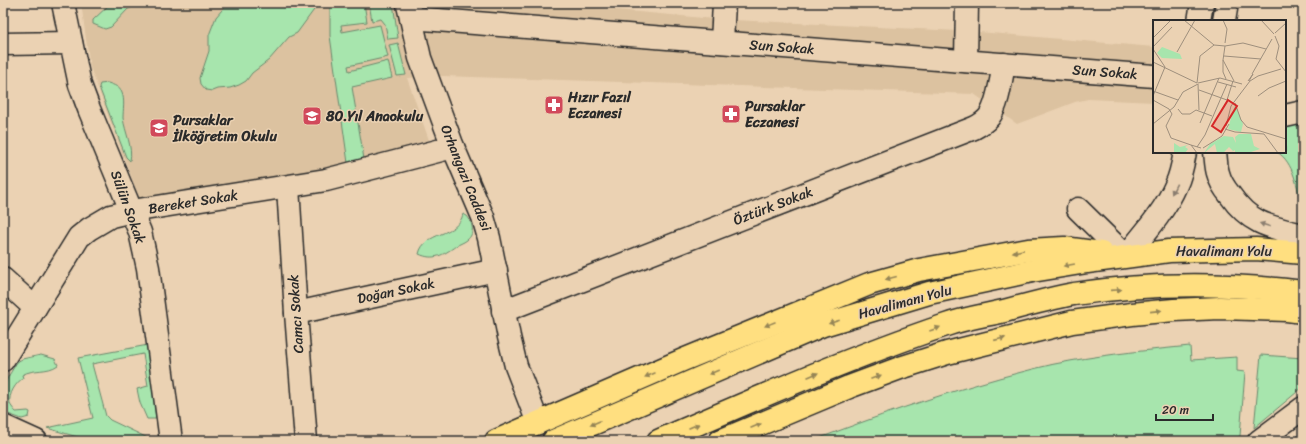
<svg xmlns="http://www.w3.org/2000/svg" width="1306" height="444" font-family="Sriracha,sans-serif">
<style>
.built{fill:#dcc2a0}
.green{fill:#a7e5ad;stroke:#69886c}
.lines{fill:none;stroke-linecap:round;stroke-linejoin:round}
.minor-casing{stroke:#2b2b2b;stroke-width:25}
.highway-casing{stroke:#2b2b2b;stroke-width:25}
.minor{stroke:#ebd2b3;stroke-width:22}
.highway{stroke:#ffdf80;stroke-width:22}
.oneway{fill:#8b7e6f}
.oneway2{fill:#958556}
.labels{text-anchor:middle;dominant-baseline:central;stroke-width:3;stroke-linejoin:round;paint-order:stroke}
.street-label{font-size:14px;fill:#2b2b2b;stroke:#ebd2b3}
.poi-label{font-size:14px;font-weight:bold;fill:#2b2b2b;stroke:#ebd2b3;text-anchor:start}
.inset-road{fill:none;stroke:#9e8f7d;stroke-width:1}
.view{fill:#d62828;fill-opacity:0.15;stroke:#d62828;stroke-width:2}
.inset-edge{fill:none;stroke:#2b2b2b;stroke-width:2}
</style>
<rect width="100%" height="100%" fill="#ebd2b3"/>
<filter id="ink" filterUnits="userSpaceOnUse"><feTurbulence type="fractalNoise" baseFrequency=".025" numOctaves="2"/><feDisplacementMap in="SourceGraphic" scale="8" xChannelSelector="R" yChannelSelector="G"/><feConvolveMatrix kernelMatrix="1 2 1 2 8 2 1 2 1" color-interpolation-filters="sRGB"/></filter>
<g filter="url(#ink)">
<path class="built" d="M81 3H542L714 19 979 32 1154 47V102L1088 99 1075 102 1017 124 974 94 444 76 407 78 429 140 306 176 140 200 90 67Z"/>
<g class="green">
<path d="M111 3H143L128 9 111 27 105 29 93 24V20Z"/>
<path d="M228 3H319L297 33 289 37 269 60 252 73 246 81 239 85 230 88 217 89 212 91 206 90 201 84 200 78 209 51V35L216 17Z"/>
<path d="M330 3H364L367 22 341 25 342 32 380 25 388 57 348 66 349 71 388 61 392 78 352 87 364 159 348 163 330 36Z"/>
<path d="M369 3H393L398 38 388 39 385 24 381 19 372 21Z"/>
<path d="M398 43 406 75 397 76 389 45Z"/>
<path d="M108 83C114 85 120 87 122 93 125 100 123 110 123 118 125 132 133 147 130 161L126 157 99 87 100 84Z"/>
<path d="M1303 123V206H1302C1297 188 1294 162 1277 152H1285V127Z"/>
<path d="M463 214 467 216C473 223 475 234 467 240 463 243 459 244 456 246 443 255 434 261 419 254 424 231 458 237 463 214Z"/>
<path d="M148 345 156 419H147L140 403 137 389 148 386 143 354 92 364 106 416 110 420 154 441H91L47 428 93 418 78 358Z"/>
<path d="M1190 346 1191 360 1237 357V371L1245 372 1240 436 1234 441H812C874 417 935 396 999 378 1022 372 1046 365 1070 361 1109 354 1150 350 1190 346Z"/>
<path d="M41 355 55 359 58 365C47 373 34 368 22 375L23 378C16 383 8 394 10 404 11 406 14 410 16 412L28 411 30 412 29 417 22 419 8 414 3 410V389L8 377 17 362 22 359Z"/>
<path d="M1261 355 1303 358V387L1254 428Z"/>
</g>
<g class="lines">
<defs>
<g id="minor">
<path d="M63 3 80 85 89 109 140 232 148 268 171 441"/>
<path d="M408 5 420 58 453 147 483 217 489 238 509 337 516 366 538 423"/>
<path d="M411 18 1154 76"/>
<path d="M1199 21 1202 3"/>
<path d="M1224 21 1227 3"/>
<path d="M722 42 724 3"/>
<path d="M3 44 71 43"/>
<path d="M966 61 967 3"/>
<path d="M1285 116 1303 112"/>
<path d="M1215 152C1216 159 1216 167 1218 173 1220 181 1225 189 1230 195 1250 224 1270 227 1303 235"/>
<path d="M288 187 296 313 306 441"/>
<path d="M1078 209 1126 256C1144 234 1165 211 1176 185 1181 175 1183 163 1185 152"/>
<path d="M3 279 35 308"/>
<path d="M503 311 974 128C980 125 985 122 989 117 998 105 1001 80 1004 64"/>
<path d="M296 313 496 270"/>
<path d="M3 360 79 237 89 229 111 216 132 211 326 180 453 147"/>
<path d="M3 426 36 441"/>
<path d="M1259 441 1303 408"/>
</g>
<g id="highway">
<path d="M496 441 683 360 869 284 919 270 1028 250 1064 248 1101 253"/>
<path d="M553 441 823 325 929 293 1032 271 1087 262 1169 251 1256 249 1303 253"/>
<path d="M658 441C753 400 848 358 946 325 966 318 988 315 1008 310 1030 304 1052 298 1074 294 1148 283 1229 283 1303 292"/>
<path d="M720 441 849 387 900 368 947 353 1072 322 1132 314 1174 310 1220 308 1287 310 1303 312"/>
</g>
</defs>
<use href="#minor" class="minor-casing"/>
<use href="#highway" class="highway-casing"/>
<use href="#minor" class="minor"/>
<use href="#highway" class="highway"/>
</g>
<defs><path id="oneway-solid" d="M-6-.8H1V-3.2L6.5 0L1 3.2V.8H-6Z"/></defs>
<g class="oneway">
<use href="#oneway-solid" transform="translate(1174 189) rotate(116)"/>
<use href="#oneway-solid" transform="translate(1265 225) rotate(-162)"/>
</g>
<g class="oneway2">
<use href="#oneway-solid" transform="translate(1018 251) rotate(169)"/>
<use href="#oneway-solid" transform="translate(1069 265) rotate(170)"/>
<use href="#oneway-solid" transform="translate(891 278) rotate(165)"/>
<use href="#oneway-solid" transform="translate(1116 290) rotate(-4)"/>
<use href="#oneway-solid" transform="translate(1156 311) rotate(-6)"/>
<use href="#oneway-solid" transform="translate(834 322) rotate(163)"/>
<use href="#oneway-solid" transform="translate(770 324) rotate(158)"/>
<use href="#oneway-solid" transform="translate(935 329) rotate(-20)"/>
<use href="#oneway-solid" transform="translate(1000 339) rotate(-13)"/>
<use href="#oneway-solid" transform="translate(714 372) rotate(157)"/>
<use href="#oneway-solid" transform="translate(650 375) rotate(157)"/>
<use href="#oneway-solid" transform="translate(813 375) rotate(-23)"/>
<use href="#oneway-solid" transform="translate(876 377) rotate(-21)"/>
<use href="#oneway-solid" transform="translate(595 423) rotate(157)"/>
<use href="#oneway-solid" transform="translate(694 426) rotate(-23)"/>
<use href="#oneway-solid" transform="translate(756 426) rotate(-23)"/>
</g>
</g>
<defs>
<symbol id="pharmacy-square" viewBox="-11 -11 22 22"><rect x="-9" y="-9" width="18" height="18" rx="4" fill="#d1495b" stroke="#ebd2b3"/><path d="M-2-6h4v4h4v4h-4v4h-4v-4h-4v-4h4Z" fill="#fff"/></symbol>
<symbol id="school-square" viewBox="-11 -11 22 22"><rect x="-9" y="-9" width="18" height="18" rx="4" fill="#d1495b" stroke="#ebd2b3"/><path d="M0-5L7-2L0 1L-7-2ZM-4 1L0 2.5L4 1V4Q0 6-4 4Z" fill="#fff"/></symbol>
</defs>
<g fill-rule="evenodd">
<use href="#pharmacy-square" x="543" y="94" width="22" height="22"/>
<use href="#pharmacy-square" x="720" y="103" width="22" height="22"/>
<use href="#school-square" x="301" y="105" width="22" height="22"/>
<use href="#school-square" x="148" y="117" width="22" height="22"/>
</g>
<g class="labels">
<g class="street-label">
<text transform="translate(782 47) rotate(4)">Sun Sokak</text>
<text transform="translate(1105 72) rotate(4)">Sun Sokak</text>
<text transform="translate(466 178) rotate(68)">Orhangazi Caddesi</text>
<text transform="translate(193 202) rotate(-9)">Bereket Sokak</text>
<text transform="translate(773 206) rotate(-21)">Öztürk Sokak</text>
<text transform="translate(128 207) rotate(70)">Sülün Sokak</text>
<text x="1224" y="251">Havalimanı Yolu</text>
<text transform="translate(396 291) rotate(-12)">Doğan Sokak</text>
<text transform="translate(905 302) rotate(-15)">Havalimanı Yolu</text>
<text transform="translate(296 314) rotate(-94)">Camcı Sokak</text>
</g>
<g class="poi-label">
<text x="568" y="97">Hızır Fazıl<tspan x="568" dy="16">Eczanesi</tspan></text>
<text x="745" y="106">Pursaklar<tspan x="745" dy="16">Eczanesi</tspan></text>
<text x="326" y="116">80.Yıl Anaokulu</text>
<text x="173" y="120">Pursaklar<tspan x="173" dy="16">İlköğretim Okulu</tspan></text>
</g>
</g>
<g transform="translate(1153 20)">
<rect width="133" height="133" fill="#ebd2b3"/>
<path d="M9 27 27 34 29 39 9 38 4 33ZM82 84 90 104 88 112 75 109ZM86 114H98L101 126 107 129 95 133H82V130L77 133 80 131 76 127 70 133H64L62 124 51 133 57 124 71 116 80 117 83 123 82 117ZM21 123 27 127 35 125 32 127 35 129 32 133H21Z" fill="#a7e5ad"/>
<path class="inset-road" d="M31 0 61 25 72 26M70 0 74 9 72 23M108 0 121 14M122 13 133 3M122 16 126 26 123 39 133 52M0 18 18 0M72 26 90 23 113 29M72 26 70 40 81 61M0 27 19 7M0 29 12 47 0 76M24 32 42 0M71 36 108 39M70 40V52L73 59M0 42 44 63M99 54 119 19M95 61 100 54 96 61M65 62 83 67M44 63 47 36 61 25M45 63 67 58 89 64M45 64 46 90M46 70 74 80M0 71 25 80M105 76 116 68 133 61M0 80 16 89 19 94 13 106 18 118 38 125M74 80 80 61M82 83 88 100 94 107 133 119M25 89 29 94H37L43 90 59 96M47 103 66 58M0 104 21 87 30 72 45 64M73 106 78 86 97 61 105 56 128 49M72 109 82 112 111 114 125 133M44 127 52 115 74 64M50 128 69 116 76 104M44 133 38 125 48 128"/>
<path class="view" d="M75 80 84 86 68 112 59 106Z"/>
<rect width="133" height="133" class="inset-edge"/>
</g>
<rect width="1306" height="444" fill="none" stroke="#ebd2b3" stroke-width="16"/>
<rect x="8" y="8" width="1290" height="428" fill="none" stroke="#2b2b2b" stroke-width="1.5" filter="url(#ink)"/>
<path d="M1156 414v6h57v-6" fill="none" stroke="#2b2b2b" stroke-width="2"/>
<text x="1162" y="414" font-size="12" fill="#2b2b2b" stroke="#ebd2b3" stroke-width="3" paint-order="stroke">20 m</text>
</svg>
